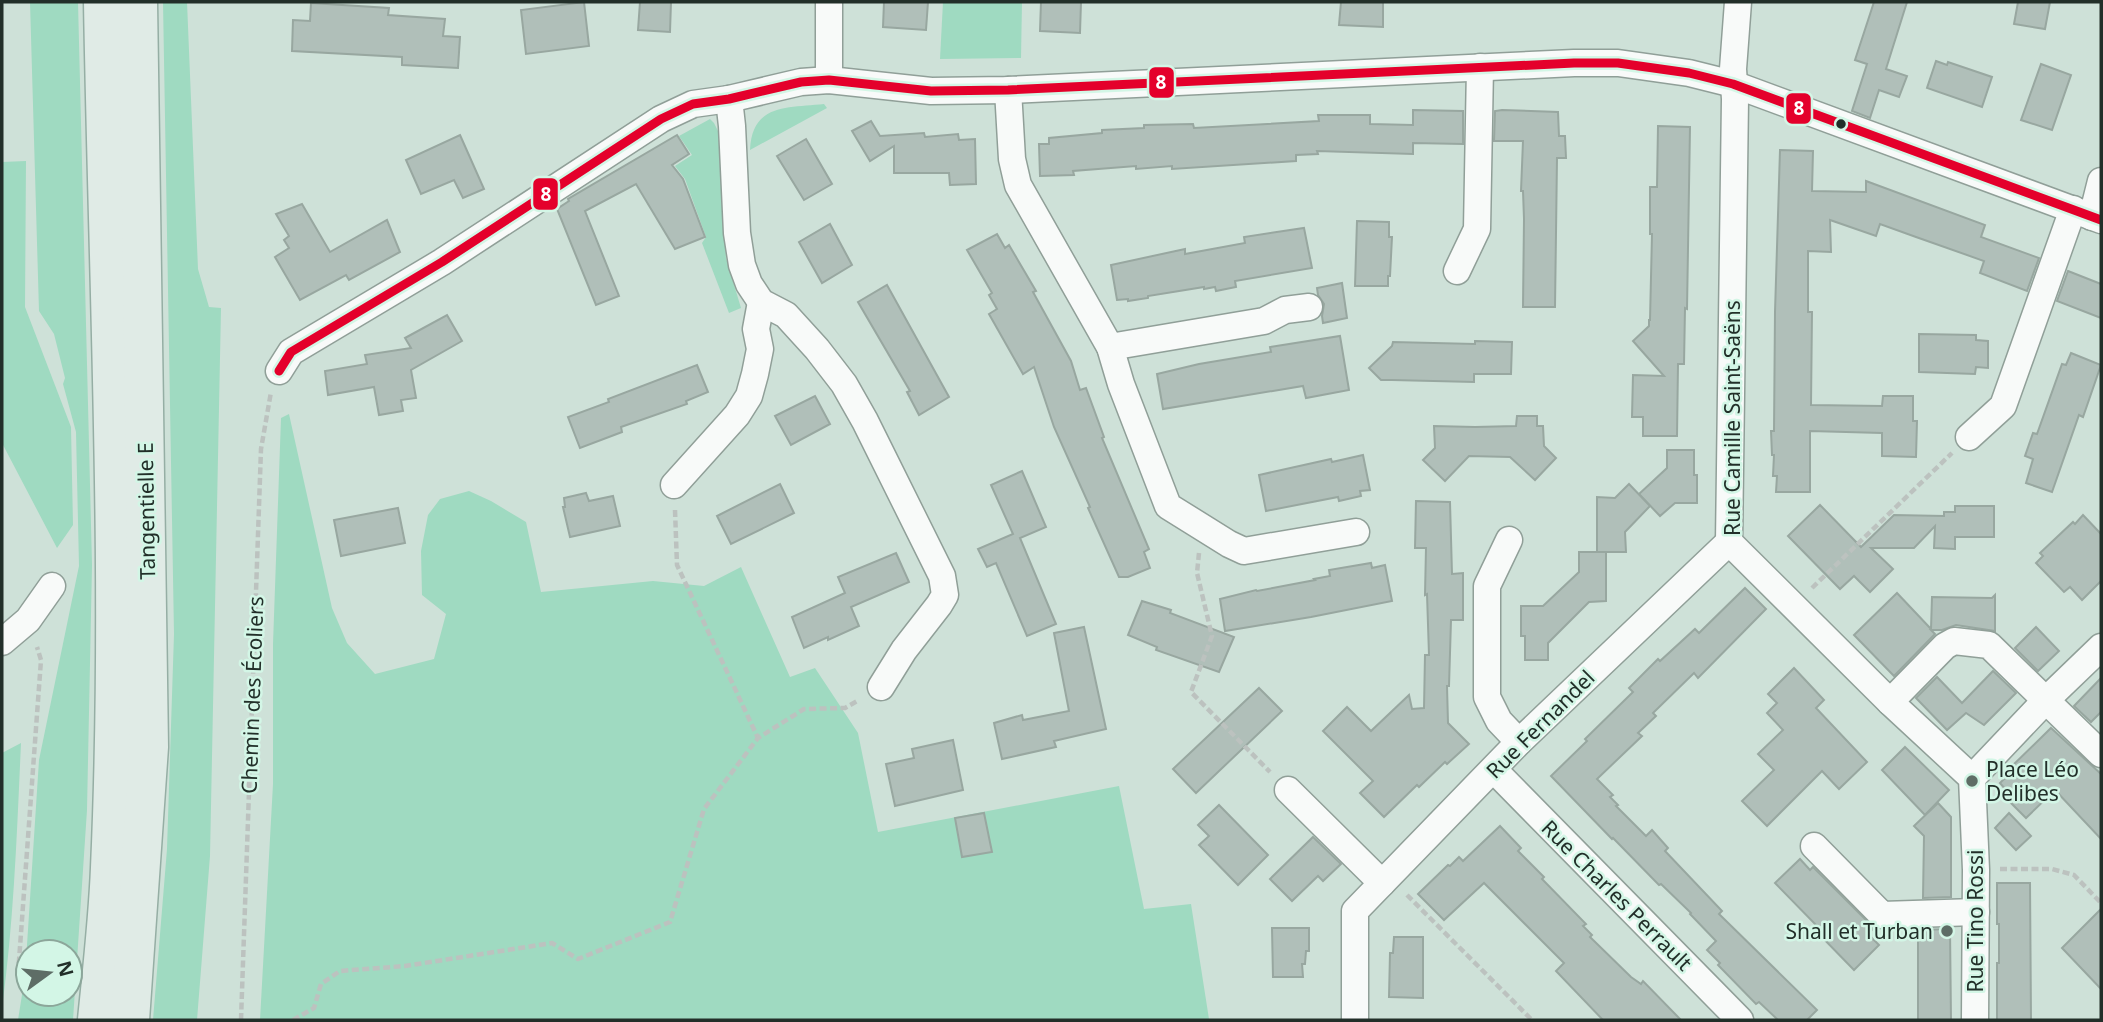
<svg xmlns="http://www.w3.org/2000/svg" width="2103" height="1022" font-family="'Noto Sans',sans-serif">
<style>
.green{fill:#9fdac1;fill-rule:evenodd}
.building{fill:#b0bfb9;stroke:#98a7a0;stroke-width:2}
.lines{fill:none;stroke-linecap:round;stroke-linejoin:round}
.street-casing{stroke:#909f98;stroke-width:29}
.primary-casing{stroke:#95aea4;stroke-width:41}
.path{stroke:#bcc2bf;stroke-width:4.5;stroke-dasharray:7 3.5;stroke-linecap:butt}
.street{stroke:#f8faf9;stroke-width:26}
.primary{stroke:#e0ebe6;stroke-width:38}
.bus-1-casing{stroke:#d3f6e6;stroke-width:14}
.bus-1{stroke:#e4002b;stroke-width:9}
.bus-dot{fill:#222f29;stroke:#d3f6e6;stroke-width:2.5}
.poi-dot{fill:#5e6d66;stroke:#d3f6e6;stroke-width:2.5}
.labels{text-anchor:middle;dominant-baseline:central;stroke-width:5;stroke-linejoin:round;paint-order:stroke}
.street-label{font-size:21px;fill:#222f29;stroke:#d3f6e6}
.poi-label{font-size:21px;fill:#222f29;stroke:#d3f6e6;text-anchor:start}
.line-badge{stroke:#d3f6e6;stroke-width:2.5}
.badge-label{font-size:19px;text-anchor:middle;font-weight:bold;fill:#fff}
</style>
<rect width="100%" height="100%" fill="#cee1d8"/>
<g class="green">
<path d="M30 2H78L92 565 87 810 73 1020H18L25 976 39 760 79 566 76 432 63 384 65 378 54 334 39 311ZM28 952H70V994H28Z"/>
<path d="M163 2H187L198 269 209 307 221 308 210 856 197 1020H153L167 849 174 634Z"/>
<path d="M943 2H1022L1021 58 940 59Z"/>
<path d="M824 104 827 108 750 150C752 103 788 108 824 104Z"/>
<path d="M710 119 714 123 719 133 726 258 741 308 729 313 702 243 706 237 685 179 675 166 692 155 679 136Z"/>
<path d="M26 161 25 307 71 427 73 525 57 548 2 443V162Z"/>
<path d="M289 414 332 608 347 643 375 674 434 659 446 614 422 595 421 551 428 515 440 499 469 491 491 501 526 522 541 592 653 581 704 586 741 567 790 677 815 668 858 733 878 832 1119 786 1144 909 1191 904 1209 1019 260 1020 273 784V644L281 418Z"/>
<path d="M21 743C17 831 14 920 2 1008V753Z"/>
</g>
<g class="building">
<path d="M584 2 589 46 526 54 521 10Z"/>
<path d="M640 2H671L670 32 638 30Z"/>
<path d="M884 2H928L926 30 883 27Z"/>
<path d="M1041 2H1081L1080 33 1040 31Z"/>
<path d="M1341 2H1383V27L1339 25Z"/>
<path d="M1874 2H1907L1886 69 1907 76 1899 97 1879 90 1870 118 1852 111 1867 64 1855 60Z"/>
<path d="M2018 2H2050L2045 29 2014 24Z"/>
<path d="M311 3 389 8 388 15 445 19 443 36 460 37 458 68 402 65V57L292 51 293 20 310 21Z"/>
<path d="M1936 61 1947 65 1948 62 1992 77 1982 107 1927 88Z"/>
<path d="M2041 64 2071 75 2052 130 2021 120Z"/>
<path d="M1413 110 1463 111V144L1413 143V154L1317 151 1318 154 1296 155V161L1172 169V166L1136 169V166L1073 171 1074 175 1040 176 1039 144H1049V138L1102 133V130L1144 128V125L1193 124 1194 128 1319 121 1318 115H1370V124L1413 125Z"/>
<path d="M1502 110 1558 112 1559 136H1565L1566 158H1557L1555 307H1523L1524 219 1523 191H1521L1523 141H1494L1495 111Z"/>
<path d="M871 121 880 136 924 133 925 137 958 134 959 140 975 139 976 184 950 185 949 173H894V146L870 161 852 131Z"/>
<path d="M1658 126 1690 127 1687 309 1685 308 1684 364H1678L1677 436H1643V417H1632L1633 375 1664 376 1633 341 1649 326V320H1650L1652 234H1650V187H1657Z"/>
<path d="M460 135 484 189 463 198 454 180 421 194 406 160Z"/>
<path d="M677 135 689 154 672 165 683 179 705 237 675 249 636 184 585 211 619 296 596 305 557 209 569 201 568 199Z"/>
<path d="M806 139 832 184 804 200 777 156Z"/>
<path d="M1780 150 1813 151 1812 191 1866 192V181L1985 225 1981 237 2039 258 2027 291 1980 273 1984 261 1916 237 1880 224 1876 236 1830 220 1831 252 1808 251V312H1812L1811 405 1882 406 1883 396H1913V421H1917L1916 457 1882 456V433L1810 431V492H1776L1777 476H1773L1774 455H1772L1771 431H1774L1775 312Z"/>
<path d="M302 204 330 252 387 220 400 252 349 280 346 275 300 300 275 257 289 248 284 240 289 236 276 214Z"/>
<path d="M1357 221 1389 222V237H1392L1390 276H1388V286H1355Z"/>
<path d="M830 224 852 265 822 283 799 242Z"/>
<path d="M1304 228 1312 268 1235 281 1236 287 1216 291 1215 287 1204 289V287L1148 296V298L1128 301V299L1117 300 1111 265 1185 249V254L1245 243 1244 237Z"/>
<path d="M997 234 1005 248 1009 245 1036 291 1033 292 1071 361 1080 390 1086 388 1104 437 1102 438 1149 549 1144 552 1150 568 1128 577H1119L1088 508 1090 507 1054 427 1034 367 1023 374 989 314 997 309 989 295 992 293 967 250Z"/>
<path d="M2068 271 2101 284V318L2057 301Z"/>
<path d="M1342 283 1347 318 1323 323 1322 316 1324 304 1318 295 1317 288Z"/>
<path d="M887 285 949 397 919 415 907 392 910 391 858 302Z"/>
<path d="M447 315 462 341 411 370 416 398 401 400 403 411 379 415 374 387 328 395 325 371 367 364 365 355 411 348 405 338Z"/>
<path d="M1919 334 1976 335V340L1988 341V368L1976 367 1975 374 1919 372Z"/>
<path d="M1340 336 1349 390 1306 398 1303 386 1163 409 1157 374 1199 364 1271 352 1270 347Z"/>
<path d="M1475 341 1512 342 1511 374H1474V382L1392 380H1381L1369 368 1392 346 1393 342 1475 344Z"/>
<path d="M2071 353 2101 365 2083 417 2079 415 2052 492 2026 483 2033 459 2025 456 2033 433 2037 434 2062 364 2066 365Z"/>
<path d="M697 365 708 392 686 401 687 404 621 427 622 432 580 448 568 417 609 402 608 399Z"/>
<path d="M815 396 830 424 791 445 775 416Z"/>
<path d="M1517 416H1537V426H1543L1544 446 1556 458 1535 480 1510 457 1469 456 1445 481 1423 460 1435 448 1434 426 1475 427 1516 426Z"/>
<path d="M1667 450H1694V475H1697V503H1675L1660 516 1639 494 1667 468Z"/>
<path d="M1363 455 1370 490 1360 491 1361 496 1339 501 1338 497 1266 511 1259 475 1331 459 1332 462Z"/>
<path d="M1022 471 1046 527 1020 538 1056 624 1027 636 996 563 987 567 978 549 1013 534 991 485Z"/>
<path d="M780 484 794 513 731 544 717 516Z"/>
<path d="M1629 484 1650 506 1625 532 1626 552H1597V497L1615 498Z"/>
<path d="M586 493 589 501 613 496 620 526 570 537 563 507H565L564 498Z"/>
<path d="M1416 501 1450 502 1452 574 1463 573V620H1451L1449 686H1447L1448 723 1469 744 1447 764 1445 762 1419 787 1417 785 1384 817 1360 793 1373 781 1323 731 1347 707 1371 731 1409 695 1412 709 1424 708 1425 655H1429L1427 594 1425 595 1426 548H1415Z"/>
<path d="M1820 505 1861 547 1894 515 1944 516V512H1955V506H1994V537H1955V549L1934 548 1935 526 1914 548H1871L1893 569 1870 592 1854 576 1840 589 1788 536Z"/>
<path d="M398 508 405 543 341 556 334 520Z"/>
<path d="M2083 515 2101 534V581L2082 600 2070 587 2064 592 2036 563 2043 556 2040 553 2073 522 2075 524Z"/>
<path d="M1579 552H1606V601L1589 602 1548 643V660H1525V636H1521V606H1543L1579 572Z"/>
<path d="M896 553 909 582 851 607 859 626 828 640V637L804 648 792 617 845 593 838 577Z"/>
<path d="M1371 563 1372 568 1385 565 1392 601 1311 617 1225 631 1220 599 1256 590 1257 591 1315 580 1314 579 1330 576 1329 570Z"/>
<path d="M1745 588 1766 609 1698 678 1694 673 1653 713 1656 716 1638 733 1642 736 1597 779 1613 795 1610 797 1618 805 1616 806 1646 836 1652 830 1668 848 1665 851 1722 911 1719 914 1817 1010 1807 1020H1778L1759 1002 1756 1004 1718 965 1720 963 1707 950 1716 941 1690 914 1691 913 1661 884 1659 885 1613 838 1612 839 1551 776 1587 741 1585 739 1633 692 1629 688 1658 659 1660 661 1695 629 1699 633Z"/>
<path d="M1897 593 1931 629 1932 597 1992 598 1995 595V631L1956 625 1942 630H1931L1935 634 1894 676 1854 635Z"/>
<path d="M1142 601 1171 610 1170 613 1234 637 1219 672 1156 650 1157 647 1128 635Z"/>
<path d="M1084 627 1106 729 1054 741 1056 747 1002 759 994 723 1022 715 1023 720 1069 711 1054 633Z"/>
<path d="M2036 627 2059 651 2038 671 2015 648Z"/>
<path d="M1794 668 1824 700 1816 708 1867 762 1839 789 1822 771 1767 826 1742 801 1774 770 1758 754 1783 730 1767 713 1777 703 1768 694Z"/>
<path d="M1993 671 2016 693 1984 725 1966 713 1947 730 1916 698 1937 677 1962 703Z"/>
<path d="M2101 678V712L2091 722 2074 706Z"/>
<path d="M1259 688 1282 711 1196 793 1173 769Z"/>
<path d="M2051 728 2101 774V839L2055 790 2026 818 2003 795 2006 790 2000 783 2013 770 2011 767Z"/>
<path d="M953 740 963 790 895 806 886 764 914 758 912 749Z"/>
<path d="M1905 747 1949 790 1925 815 1882 770Z"/>
<path d="M1938 803 1951 817V897L1923 898 1924 836 1914 826Z"/>
<path d="M1219 805 1268 855 1238 885 1199 845 1209 836 1198 825Z"/>
<path d="M984 813 992 852 962 857 955 818Z"/>
<path d="M2009 813 2031 836 2016 850 1995 828Z"/>
<path d="M1500 826 1521 848 1518 851 1544 877 1542 879 1586 924 1583 926 1592 935 1590 937 1631 977 1641 984 1643 981 1681 1020H1603L1556 971 1564 963 1484 883 1444 920 1418 894 1448 865 1450 866 1459 857 1463 861Z"/>
<path d="M1313 837 1341 864 1323 881 1318 876 1292 901 1270 879Z"/>
<path d="M1800 859 1810 870 1813 867 1874 928 1868 934 1879 945 1854 970 1815 930 1818 927 1775 883Z"/>
<path d="M1997 883H2030L2031 1020H1997V963H1999V924H1997Z"/>
<path d="M2101 909V989L2062 948Z"/>
<path d="M1272 928H1309V951H1306L1305 964H1302L1303 977H1273Z"/>
<path d="M1950 929 1951 1020H1918V930Z"/>
<path d="M1394 937H1423V998L1389 997 1390 953H1393Z"/>
</g>
<g class="lines">
<defs>
<g id="street">
<path d="M1738 2 1733 69 1735 99 1729 542 1890 702 1972 778 1976 870 1975 1020"/>
<path d="M829 80V2"/>
<path d="M1008 90 1012 159 1018 185 1110 347 1121 384 1168 506 1229 544 1244 551 1356 532"/>
<path d="M729 99 732 126 737 233 742 265 749 284 761 302 786 315 817 349 844 384 865 421 942 576 945 595 939 605 904 650 881 687"/>
<path d="M2092 217 2101 181"/>
<path d="M1457 271 1477 229 1480 67"/>
<path d="M1110 347 1264 321 1285 310 1309 307"/>
<path d="M279 371 291 352 442 262 661 119 693 104 729 99 801 82 829 80 931 91 1008 90 1574 63H1618L1689 73 1733 84 2101 220"/>
<path d="M1969 437 2003 406 2073 209"/>
<path d="M674 485 737 415 749 396 755 374 760 349 756 329 761 302"/>
<path d="M1509 540 1487 586V697L1499 721 1519 742"/>
<path d="M2 642 28 620 52 586"/>
<path d="M1890 702 1945 646 1954 641 1989 645 2101 754"/>
<path d="M1494 770 1740 1020"/>
<path d="M1972 778 2046 700 2101 647"/>
<path d="M1288 790 1382 883"/>
<path d="M1814 846 1882 915 1976 912"/>
<path d="M1355 1020V911L1519 742 1729 542"/>
</g>
<g id="primary">
<path d="M97 1020C102 970 108 919 110 868 123 579 108 290 103 2"/>
<path d="M130 1020 149 747 138 2"/>
</g>
</defs>
<use href="#street" class="street-casing"/>
<use href="#primary" class="primary-casing"/>
<g class="path">
<path d="M675 510 677 565 758 738"/>
<path d="M1199 553 1197 573 1212 636 1191 692 1270 772"/>
<path d="M1812 588 1952 453"/>
<path d="M2000 869H2052L2074 875 2101 903"/>
<path d="M1407 895 1532 1020"/>
<path d="M18 974 41 660 37 647"/>
<path d="M241 1020 261 449 271 392"/>
<path d="M293 1020 314 1008 321 984 340 971 405 966 552 943 578 959 670 922 704 809 758 738 804 709 845 708 859 700"/>
</g>
<use href="#street" class="street"/>
<use href="#primary" class="primary"/>
<defs>
<path id="bus-1" d="M279 371 291 352 442 262 661 119 693 104 729 99 801 82 829 80 931 91 1008 90 1574 63H1618L1689 73 1733 84 2101 220"/>
</defs>
<use href="#bus-1" class="bus-1-casing"/>
<use href="#bus-1" class="bus-1"/>
</g>
<circle class="bus-dot" cx="1841" cy="124" r="6"/>
<g class="poi-dot">
<circle cx="1972" cy="781" r="7"/>
<circle cx="1947" cy="931" r="7"/>
</g>
<g class="labels">
<g class="street-label">
<text transform="translate(1732 418) rotate(-90)">Rue Camille Saint-Saëns</text>
<text transform="translate(146 511) rotate(-91)">Tangentielle E</text>
<text transform="translate(252 695) rotate(-88)">Chemin des Écoliers</text>
<text transform="translate(1540 724) rotate(-45)">Rue Fernandel</text>
<text transform="translate(1617 895) rotate(45)">Rue Charles Perrault</text>
<text transform="translate(1975 921) rotate(-90)">Rue Tino Rossi</text>
</g>
<g class="poi-label">
<text x="1986" y="769">Place Léo<tspan x="1986" dy="24">Delibes</tspan></text>
<text x="1933" y="931" text-anchor="end">Shall et Turban</text>
</g>
</g>
<g class="line-badge">
<rect x="1148" y="66" width="27" height="33" rx="7" fill="#e4002b"/>
<rect x="1785" y="92" width="27" height="33" rx="7" fill="#e4002b"/>
<rect x="532" y="177" width="27" height="34" rx="7" fill="#e4002b"/>
</g>
<g class="badge-label">
<text x="1161" y="89">8</text>
<text x="1799" y="115">8</text>
<text x="546" y="201">8</text>
</g>
<rect width="2103" height="1022" fill="none" stroke="#222f29" stroke-width="7"/>
<g transform="translate(49 973) rotate(75)"><circle r="33" fill="#d3f6e6" stroke="#8ca69a" stroke-width="2"/>
<path d="M0-5L12 26L0 18L-12 26Z" fill="#5e6d66"/>
<text y="-10" font-size="19" font-weight="bold" text-anchor="middle" fill="#222f29">N</text>
</g>
</svg>
